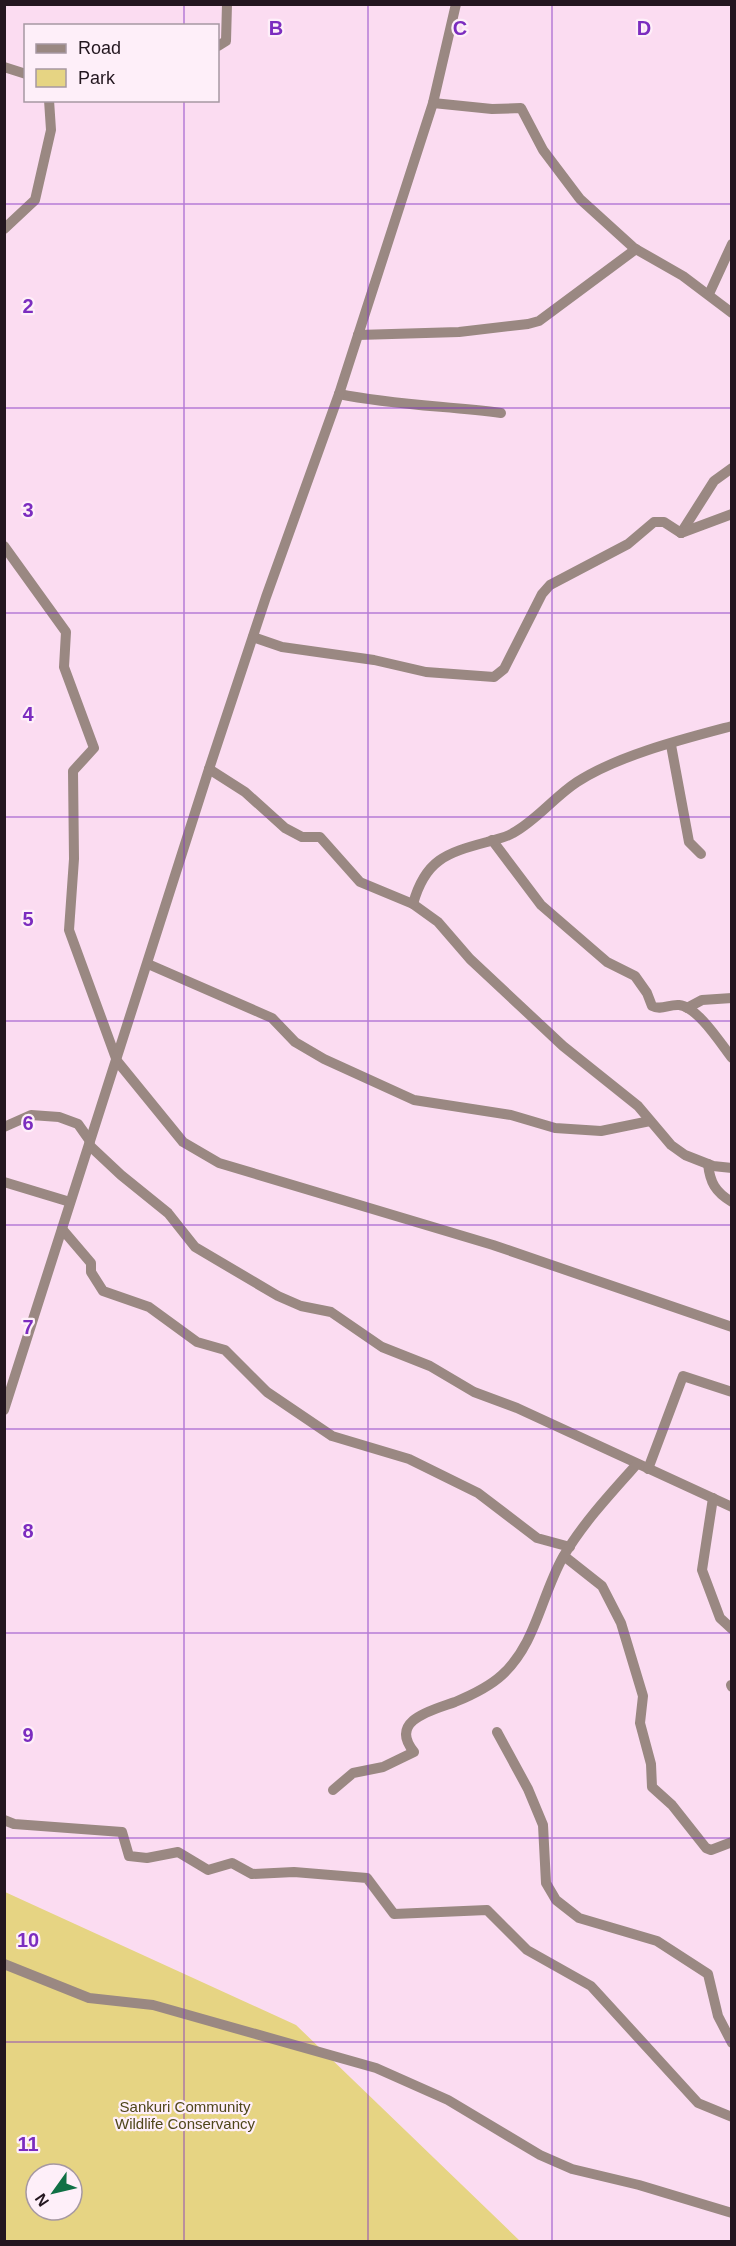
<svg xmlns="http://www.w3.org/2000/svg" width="736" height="2246" font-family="Helvetica,sans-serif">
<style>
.green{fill:#e6d483;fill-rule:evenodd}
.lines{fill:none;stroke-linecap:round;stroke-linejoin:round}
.minor{stroke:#9a8882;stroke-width:10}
.grid{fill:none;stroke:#7b2cbf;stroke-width:1.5;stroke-opacity:0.55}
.labels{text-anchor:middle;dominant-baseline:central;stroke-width:4.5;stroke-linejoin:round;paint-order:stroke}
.park-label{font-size:15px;fill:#4f461a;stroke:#feeff9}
.grid-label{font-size:20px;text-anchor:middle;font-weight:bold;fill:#7b2cbf;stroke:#feeff9;stroke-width:4.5;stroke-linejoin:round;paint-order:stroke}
</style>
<rect width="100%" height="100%" fill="#fbdcf1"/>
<path class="green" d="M5 1892 296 2025 520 2241 5 2242ZM36 2174H72V2210H36Z"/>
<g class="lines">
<g class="minor">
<path d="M218 46 226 41 227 4"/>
<path d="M4 67 26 74"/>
<path d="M433 103 492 109 521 108 543 150 580 199 634 248 683 276 732 313"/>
<path d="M4 229 35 200 51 130 49 100"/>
<path d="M709 294 732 244"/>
<path d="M358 335 459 332 528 324 539 321 636 249"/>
<path d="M339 394C392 405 447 406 501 413"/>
<path d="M681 533 714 481 732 468"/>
<path d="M681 533 732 514"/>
<path d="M4 546 66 632 64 667 94 748 73 771 74 859 69 930 117 1061 183 1142 219 1163 493 1245 732 1327"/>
<path d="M253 637 282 647 374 660 426 672 494 677 504 669 542 594 550 585 628 544 654 522H664L681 533"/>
<path d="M671 745 689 842 701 854"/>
<path d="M209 769 245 792 285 828 302 837H320L360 882 413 904 438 922 470 959 563 1046 638 1106 671 1145 685 1155 713 1166 732 1168"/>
<path d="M492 840 541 905 607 962 635 976 647 993 652 1006C661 1011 669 1004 679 1005 698 1007 721 1044 732 1058"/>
<path d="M413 904C425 860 446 853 487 842 496 839 505 838 513 833 537 820 554 797 577 782 619 755 683 739 732 726"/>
<path d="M148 964 272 1018 295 1042 324 1059 414 1100 511 1115 555 1128 601 1131 650 1121"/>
<path d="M687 1008 702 1000 732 998"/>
<path d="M4 1127 31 1115 59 1117 78 1124 90 1141"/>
<path d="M89 1145 121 1175 168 1213 195 1247 278 1296 301 1306 331 1312 382 1347 430 1366 474 1392 517 1408 732 1507"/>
<path d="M708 1164C710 1182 715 1192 732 1202"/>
<path d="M4 1182 70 1202"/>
<path d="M62 1229 91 1263V1272L103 1291 149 1307 197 1342 225 1350 267 1392 332 1436 409 1459 478 1493 537 1538 570 1547"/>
<path d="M4 1410 209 769 266 597 339 394 433 103 456 4"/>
<path d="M648 1469 683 1376 732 1392"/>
<path d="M713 1498 702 1570 720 1618 732 1629"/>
<path d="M564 1556 602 1586 621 1623 643 1696 640 1723 651 1764 652 1787 672 1805 706 1848 711 1850 732 1842"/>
<path d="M731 1685 732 1687"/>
<path d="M497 1732 528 1789 543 1825 546 1883 556 1900 579 1918 657 1941 708 1974 718 2016 732 2043"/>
<path d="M333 1790 353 1773 383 1767 414 1752C388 1720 433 1710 455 1702 472 1695 489 1687 502 1675 536 1644 541 1596 563 1557 583 1523 611 1493 637 1464"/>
<path d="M4 1820 14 1824 122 1832 129 1856 147 1858 178 1852 208 1870 232 1863 252 1874 294 1872 367 1878 394 1914 487 1910 527 1950 591 1986 698 2103 732 2117"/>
<path d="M4 1964 89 1998 153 2005 376 2068 448 2100 540 2155 572 2169 639 2185 732 2213"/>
</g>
</g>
<path class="grid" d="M184 4V26M368 4V2242M552 4V2242M184 100V2242M4 204H732M4 408H732M4 613H732M4 817H732M4 1021H732M4 1225H732M4 1429H732M4 1633H732M4 1838H732M4 2042H732"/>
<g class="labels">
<g class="park-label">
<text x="185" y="2106">Sankuri Community<tspan x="185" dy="17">Wildlife Conservancy</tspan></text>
</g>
</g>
<g class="grid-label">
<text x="276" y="35">B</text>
<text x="460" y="35">C</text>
<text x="644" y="35">D</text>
<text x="28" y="313">2</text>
<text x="28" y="517">3</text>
<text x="28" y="721">4</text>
<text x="28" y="926">5</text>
<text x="28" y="1130">6</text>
<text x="28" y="1334">7</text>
<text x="28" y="1538">8</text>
<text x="28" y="1742">9</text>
<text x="28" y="1947">10</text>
<text x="28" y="2151">11</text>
</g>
<rect width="736" height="2246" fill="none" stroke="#23161f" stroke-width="12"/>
<rect x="24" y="24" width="195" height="78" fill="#feeff9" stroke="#a698a2" stroke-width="1.5"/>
<rect x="36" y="44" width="30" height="9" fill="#9a8882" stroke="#a698a2" stroke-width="1.5"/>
<text x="78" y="54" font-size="18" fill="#23161f">Road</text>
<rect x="36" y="69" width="30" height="18" fill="#e6d483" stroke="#a698a2" stroke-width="1.5"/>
<text x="78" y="84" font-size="18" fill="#23161f">Park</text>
<g transform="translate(54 2192) rotate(236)"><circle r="28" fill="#feeff9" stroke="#a698a2" stroke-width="1.5"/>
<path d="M0-4.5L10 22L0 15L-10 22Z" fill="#107045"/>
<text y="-9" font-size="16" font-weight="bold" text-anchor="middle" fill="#23161f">N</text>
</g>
</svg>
